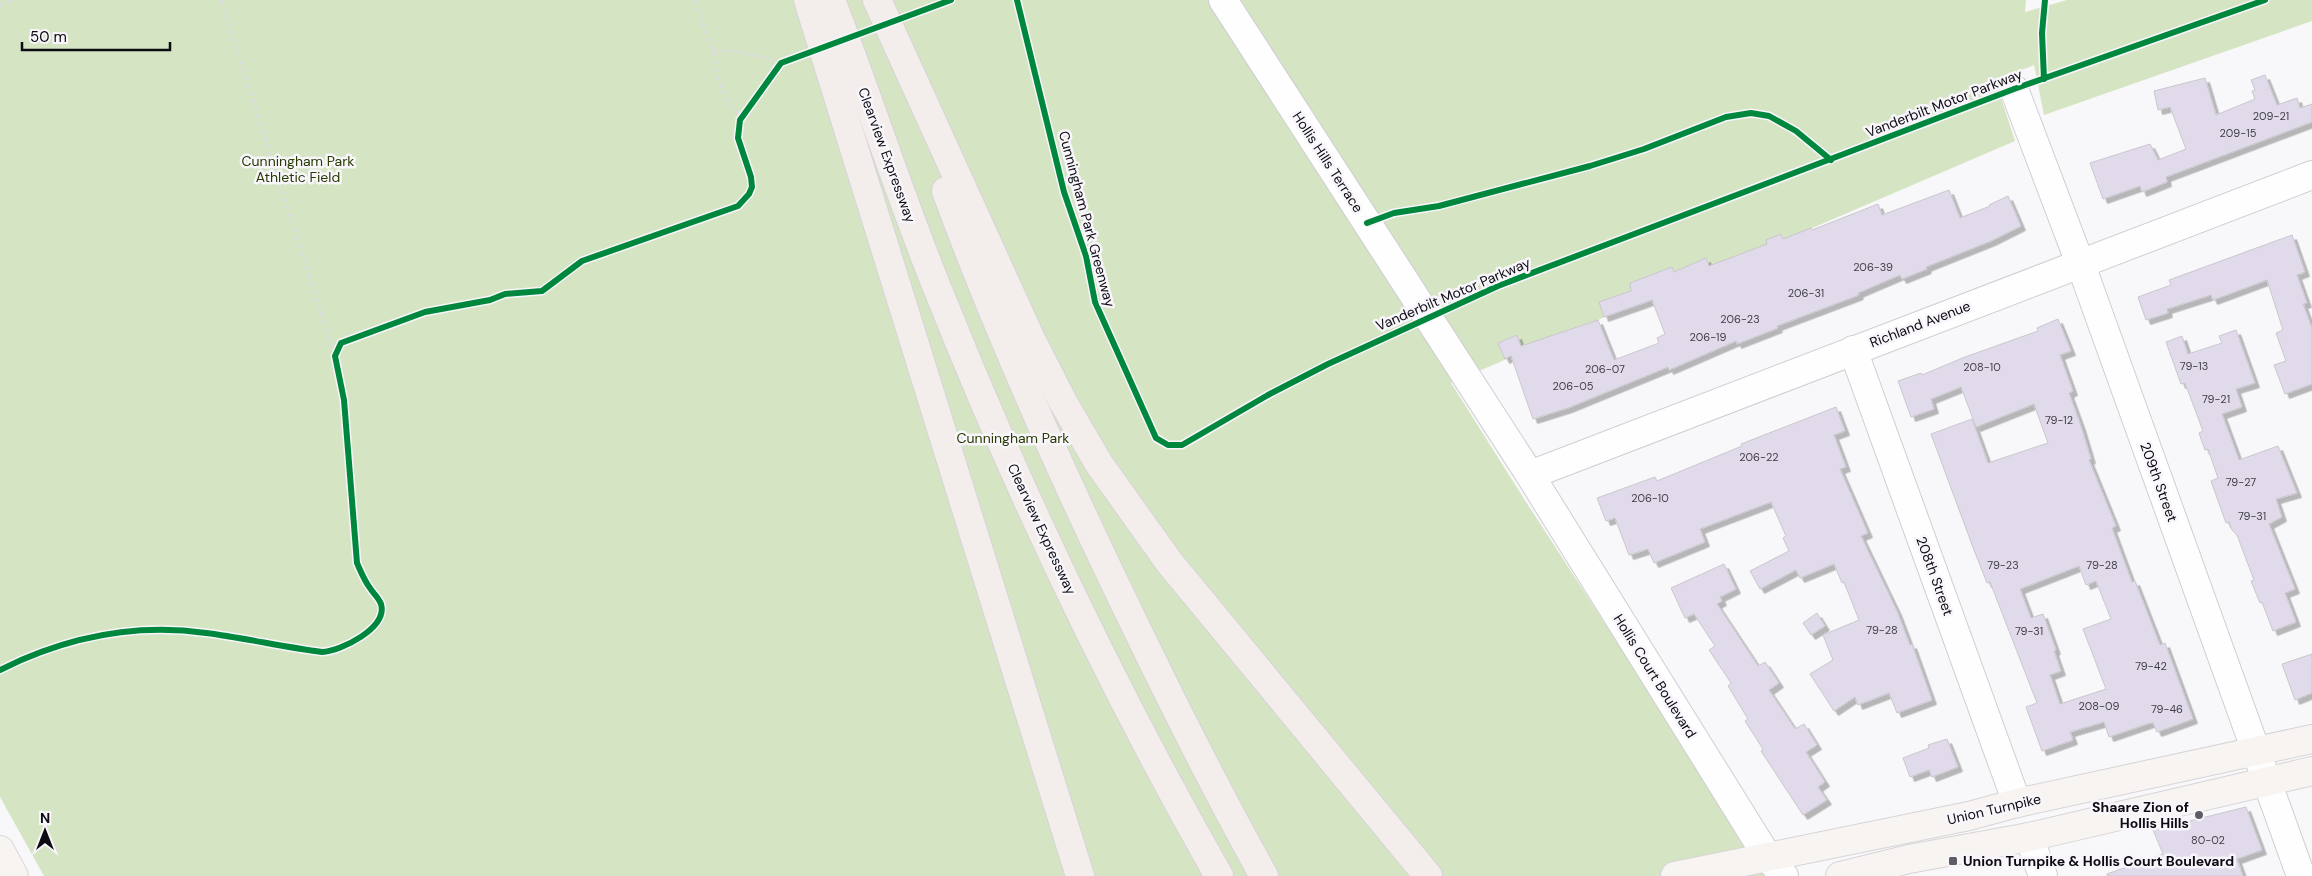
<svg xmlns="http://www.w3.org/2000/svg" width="2312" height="876" font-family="'DM Sans',sans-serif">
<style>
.green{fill:#d5e4c3}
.building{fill:#e1daea;stroke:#c9c7cd;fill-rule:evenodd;filter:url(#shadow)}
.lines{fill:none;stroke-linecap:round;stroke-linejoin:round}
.minor-casing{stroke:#d0cdd4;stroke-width:30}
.major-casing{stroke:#d6d4d7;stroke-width:30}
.highway-casing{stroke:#d6d4d7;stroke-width:30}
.path{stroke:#ddd;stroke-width:3;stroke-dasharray:4 4;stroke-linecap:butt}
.minor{stroke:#fefefe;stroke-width:28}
.major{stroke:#f7f4f2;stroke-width:28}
.highway{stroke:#f3eeeb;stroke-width:28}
.cycleway-casing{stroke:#f8f6fb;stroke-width:9}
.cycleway{stroke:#00873e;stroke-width:6}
.poi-dot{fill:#5f5d63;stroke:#f8f6fb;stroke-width:2}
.labels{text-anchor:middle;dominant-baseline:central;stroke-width:5;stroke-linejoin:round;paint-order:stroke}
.number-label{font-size:11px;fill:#423e48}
.street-label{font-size:14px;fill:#0d0a12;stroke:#f8f6fb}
.park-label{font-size:14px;fill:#283b01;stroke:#f8f6fb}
.poi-label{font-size:14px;font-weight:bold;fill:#0d0a12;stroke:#f8f6fb;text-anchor:end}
</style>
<defs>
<filter id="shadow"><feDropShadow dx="4.5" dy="4.5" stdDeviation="0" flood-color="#0004"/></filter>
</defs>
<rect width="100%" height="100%" fill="#f8f7fa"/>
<path class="green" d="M0 0H2026L2025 12 2067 0H2312V21L2044 115 2034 65 2002 78 2000 95 2015 141 1451 383 1526 502 1769 876H44L0 797Z"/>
<g class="building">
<path d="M2265 75 2277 105 2297 98 2300 108 2312 104V122L2166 177 2167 182 2142 192 2140 186 2103 199 2090 163 2150 144 2158 160 2186 149 2170 107 2158 110 2154 91 2205 78 2216 115 2255 99 2252 91 2255 90 2251 80Z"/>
<path d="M1949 190 1960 218 1990 206 1989 205 2008 196 2021 226 1991 241 1926 267 1927 269 1902 279 1900 275 1858 293 1859 295 1777 326 1778 328 1737 344 1736 341 1669 370 1668 367 1568 408 1533 419 1511 356 1505 359 1498 343 1517 335 1521 346 1598 320 1614 360 1659 343 1657 338 1665 334 1652 300 1604 317 1599 302 1631 291 1630 283 1672 267 1674 272 1706 258 1709 266 1767 244 1766 240 1781 234 1783 239 1811 228 1812 230 1878 204 1882 215Z"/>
<path d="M2292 235 2305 272 2297 275 2307 303 2303 304 2312 328V384L2285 394 2274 365 2286 361 2276 333 2283 330 2267 280 2213 300 2211 295 2167 309 2168 313 2146 320 2138 297 2171 285 2169 280Z"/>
<path d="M2058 319 2071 351 2060 355 2073 391 2069 393 2081 426 2091 459 2089 460 2116 526 2112 528 2132 582 2135 581 2160 645 2165 643 2193 719 2157 732 2153 723H2150L2109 737 2104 722 2070 732 2073 740 2042 751 2026 707 2037 703 1990 582 1987 583 1974 550 1931 434 1972 419 1988 463 2048 443 2034 404 1976 427 1961 387 1931 399 1934 409 1911 417 1898 381 1921 373 1922 375 1965 357 2038 331 2037 328ZM2079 566 2086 585 2096 581 2111 619 2083 629 2106 689 2060 704 2050 675 2061 671 2054 651 2056 650 2043 614 2031 618 2020 589Z"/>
<path d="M2236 330 2255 383 2236 389 2242 407 2222 414 2239 460 2278 446 2297 493 2276 499 2282 517 2269 524 2295 589 2285 593 2296 622 2273 631 2262 602 2260 603 2251 581 2254 580 2237 535 2232 530 2229 522 2226 523 2211 481 2218 478 2208 449 2205 450 2199 433 2203 431 2185 383 2181 384 2166 342 2182 336 2188 354 2222 343 2219 336Z"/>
<path d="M1836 407 1845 431 1834 435 1846 467 1840 469 1868 533 1861 536 1897 611 1910 645 1912 644 1932 700 1897 713 1889 693 1858 705 1855 697 1834 711 1810 674 1833 660 1823 635 1859 620 1844 582 1842 583 1834 564 1800 578 1796 570 1760 589 1750 571 1789 551 1783 538 1786 536 1771 502 1700 529 1705 542 1654 563 1648 549 1629 555 1615 518 1606 521 1597 498 1655 477 1657 481 1742 446 1741 444Z"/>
<path d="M1724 564 1736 589 1720 597 1722 601 1717 604 1758 666 1765 662 1779 683 1769 690 1795 729 1804 724 1817 745 1806 752 1825 782 1818 787 1827 800 1803 815 1761 751 1763 749 1745 721 1748 719 1728 686 1731 683 1709 650 1715 646 1694 614 1685 618 1671 588Z"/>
<path d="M1817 613 1825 626 1811 635 1803 623Z"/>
<path d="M2312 654V693L2295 700 2282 664Z"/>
<path d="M1947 739 1958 767 1932 777 1929 770 1910 777 1903 758 1929 748 1928 745Z"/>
<path d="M2246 807 2262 850 2237 859 2243 876H2107V874L2163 854 2153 830Z"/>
</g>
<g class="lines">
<defs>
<g id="minor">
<path d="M1223 0 1530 475 1767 856 1784 876"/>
<path d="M2014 89 2086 279 2301 876"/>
<path d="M1853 350 2017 803"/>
<path d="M1530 475 2312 175"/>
<path d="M2029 837 2043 876"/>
</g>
<g id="major">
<path d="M0 850 14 876"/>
<path d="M1675 876 1969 816 2017 803 2312 739"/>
<path d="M1840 876 1909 859 2029 837 2312 771"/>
</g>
<g id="highway">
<path d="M808 0 1080 876"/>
<path d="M831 0C868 96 899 194 938 290 1018 491 1112 688 1219 876"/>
<path d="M877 0 1030 337 1063 402 1099 464 1169 562 1428 876"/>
<path d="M946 191C1000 337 1064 479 1132 619 1174 706 1217 792 1264 876"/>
</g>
</defs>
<use href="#minor" class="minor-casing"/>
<use href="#major" class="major-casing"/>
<use href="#highway" class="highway-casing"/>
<g class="path">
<path d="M221 0 335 356"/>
<path d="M695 0 707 37 714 51 715 65 727 103 741 116"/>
<path d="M0 5 13 0"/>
<path d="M714 51C737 49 759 56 781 63"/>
</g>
<use href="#minor" class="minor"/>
<use href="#major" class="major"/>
<use href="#highway" class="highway"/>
<defs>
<g id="cycleway">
<path d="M1017 0 1064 192 1086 256 1095 302 1156 438 1168 445H1182L1268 395 1328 364 1498 286 2014 89 2265 0"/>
<path d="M2044 79 2042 33 2045 0"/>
<path d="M1367 223 1394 213 1439 206 1590 166 1644 149 1726 117 1751 113 1769 116 1796 131 1831 160"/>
<path d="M0 670C64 638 134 623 206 633 245 638 283 647 322 652 341 651 388 628 381 604 379 598 373 593 370 588 364 580 361 572 357 563L344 400 335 356 341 343 425 312 490 300 505 294 542 291 582 261 738 206 749 194 752 187 751 177 738 138 740 120 781 63 951 0"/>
</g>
</defs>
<use href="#cycleway" class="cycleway-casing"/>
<use href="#cycleway" class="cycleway"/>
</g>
<g class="poi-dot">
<circle cx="2199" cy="815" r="5"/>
<rect x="1948" y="856" width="10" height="10" rx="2.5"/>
</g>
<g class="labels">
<g class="number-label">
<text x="2271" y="116">209-21</text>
<text x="2238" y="133">209-15</text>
<text x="1873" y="267">206-39</text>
<text x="1806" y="293">206-31</text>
<text x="1740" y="319">206-23</text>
<text x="1708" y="337">206-19</text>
<text x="2194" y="366">79-13</text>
<text x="1982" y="367">208-10</text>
<text x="1605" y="369">206-07</text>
<text x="1573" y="386">206-05</text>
<text x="2216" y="399">79-21</text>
<text x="2059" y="420">79-12</text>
<text x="1759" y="457">206-22</text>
<text x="2241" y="482">79-27</text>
<text x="1650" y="498">206-10</text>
<text x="2252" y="516">79-31</text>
<text x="2003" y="565">79-23</text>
<text x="2102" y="565">79-28</text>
<text x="1882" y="630">79-28</text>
<text x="2029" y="631">79-31</text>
<text x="2151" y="666">79-42</text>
<text x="2099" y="706">208-09</text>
<text x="2167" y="709">79-46</text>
<text x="2208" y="840">80-02</text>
</g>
<g class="street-label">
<text transform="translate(1944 103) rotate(-21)">Vanderbilt Motor Parkway</text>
<text transform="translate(887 155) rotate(70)">Clearview Expressway</text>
<text transform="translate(1328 162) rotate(57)">Hollis Hills Terrace</text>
<text transform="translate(1087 219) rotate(75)">Cunningham Park Greenway</text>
<text transform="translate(1453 294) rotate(-23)">Vanderbilt Motor Parkway</text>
<text transform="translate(1920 324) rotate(-21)">Richland Avenue</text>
<text transform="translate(2159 482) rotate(70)">209th Street</text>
<text transform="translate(1042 529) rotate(65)">Clearview Expressway</text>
<text transform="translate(1935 576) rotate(70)">208th Street</text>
<text transform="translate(1655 676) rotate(58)">Hollis Court Boulevard</text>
<text transform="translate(1994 809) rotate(-13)">Union Turnpike</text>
</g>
<g class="park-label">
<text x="298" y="161">Cunningham Park<tspan x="298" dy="16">Athletic Field</tspan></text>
<text x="1013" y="438">Cunningham Park</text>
</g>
<g class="poi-label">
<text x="2189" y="807">Shaare Zion of<tspan x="2189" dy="16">Hollis Hills</tspan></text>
<text x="1963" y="861" text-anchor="start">Union Turnpike &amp; Hollis Court Boulevard</text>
</g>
</g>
<g transform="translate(45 831)" stroke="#f8f6fb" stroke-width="4" paint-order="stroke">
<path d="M0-4L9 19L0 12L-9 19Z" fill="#0d0a12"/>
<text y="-8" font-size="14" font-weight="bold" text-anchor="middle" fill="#0d0a12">N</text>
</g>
<path d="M22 42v8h148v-8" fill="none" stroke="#0d0a12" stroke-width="2.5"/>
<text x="30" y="42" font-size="15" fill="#0d0a12" stroke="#f8f6fb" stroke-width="4" paint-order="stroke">50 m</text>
</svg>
